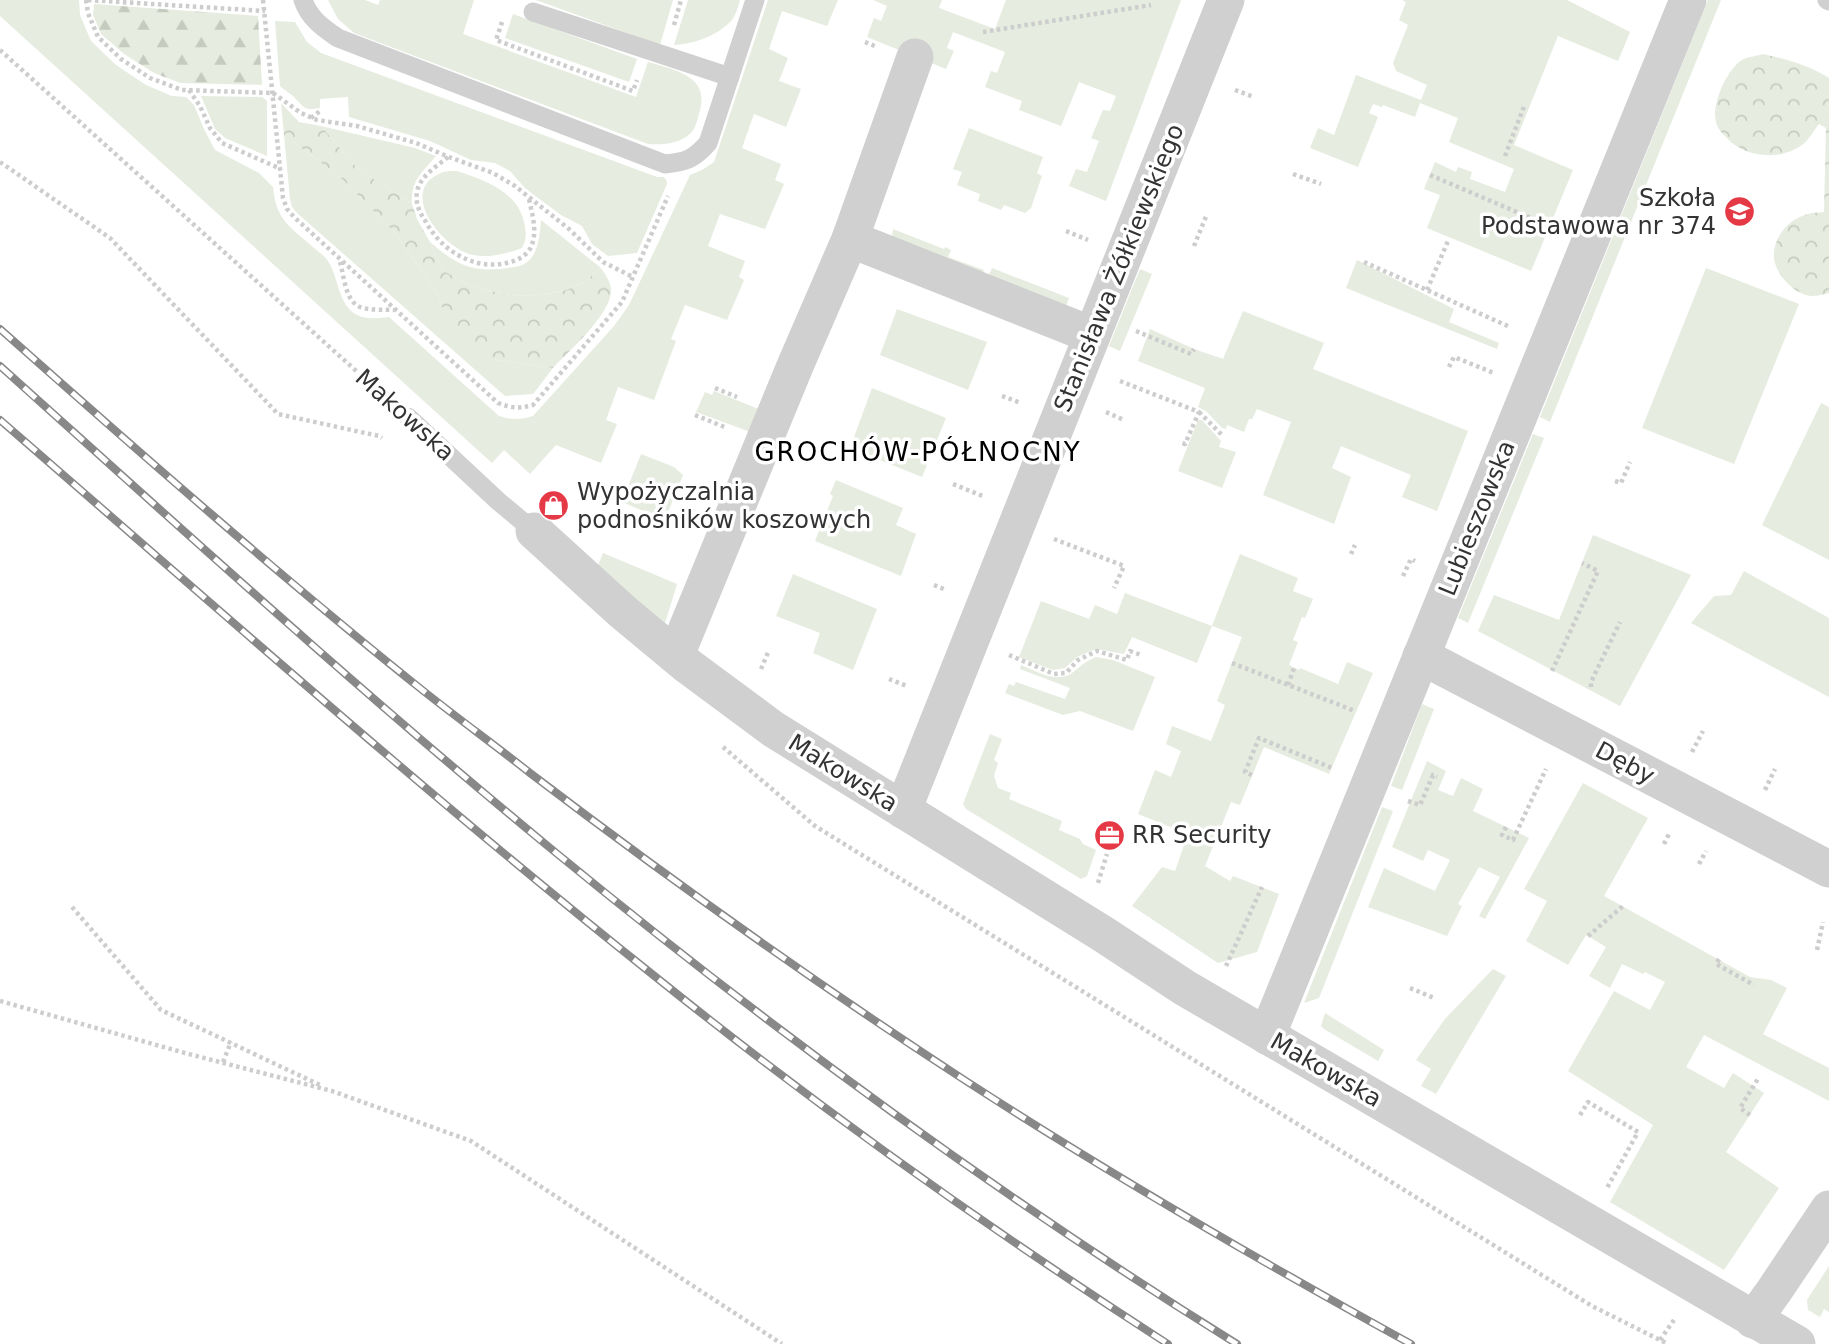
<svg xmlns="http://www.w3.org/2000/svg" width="1829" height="1344" font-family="'DejaVu Sans',sans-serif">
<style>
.green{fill:#e6ecdf}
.forest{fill:url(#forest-firs)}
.park{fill:url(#park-crowns)}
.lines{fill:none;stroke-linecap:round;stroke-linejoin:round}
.path{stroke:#cdcdcd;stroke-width:4.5;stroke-dasharray:3.5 3.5;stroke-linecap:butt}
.lane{stroke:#d0d0d0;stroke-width:19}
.street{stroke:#d0d0d0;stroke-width:37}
.rail-casing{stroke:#888;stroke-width:8}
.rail{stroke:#fff;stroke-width:5;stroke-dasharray:16;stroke-linecap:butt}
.labels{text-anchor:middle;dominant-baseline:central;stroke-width:7;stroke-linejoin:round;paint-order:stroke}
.poi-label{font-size:24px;fill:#333;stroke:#fff;text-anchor:start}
.street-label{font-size:24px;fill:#333;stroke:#fff}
.neighbourhood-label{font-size:26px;letter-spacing:2px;fill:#000;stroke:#fff}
</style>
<defs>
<pattern id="forest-firs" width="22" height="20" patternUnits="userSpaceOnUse" patternTransform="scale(1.75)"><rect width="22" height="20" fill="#e6ecdf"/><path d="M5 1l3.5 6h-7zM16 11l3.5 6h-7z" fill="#c6cbc0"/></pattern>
<pattern id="park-crowns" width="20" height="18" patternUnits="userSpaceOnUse" patternTransform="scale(1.75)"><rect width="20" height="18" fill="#e6ecdf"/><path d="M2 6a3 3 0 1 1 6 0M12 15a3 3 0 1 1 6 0" fill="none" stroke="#c6cbc0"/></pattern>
</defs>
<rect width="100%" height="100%" fill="#fff"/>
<g class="green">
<path d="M0 0H79L80 15 91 41 116 65 146 85 172 96 186 97 194 105 204 129 215 150 259 173 273 187C276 221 291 227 314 248 319 252 326 257 329 263 339 279 338 305 357 315 366 320 379 318 389 317L499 416C512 420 520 420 533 416L614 326 629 305 690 175 702 170 714 162 768 0H838L827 26 782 11 769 49 788 58 779 81 801 89 786 127 754 114 742 148 781 164 775 180 784 184 765 229 720 214 708 246 745 261 739 277 744 280 727 320 685 305 671 339 676 341 654 400 618 387 606 420 617 424 601 463 556 445 530 474 504 450 492 463 0 16Z"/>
<path d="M328 0H365L378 5 380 0H474L463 34 636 97 648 62C664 67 688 71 698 86 703 95 702 105 699 113 698 118 696 125 694 129 684 144 663 145 648 144L354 33 338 19Z"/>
<path d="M536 0H673L660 45Z"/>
<path d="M688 0H740C738 7 736 15 731 21 717 36 693 44 674 45Z"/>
<path d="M873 0H942L939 8 995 29 1006 0H1181L1106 201 1069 186 1076 169 1087 172 1099 141 1091 138 1103 110 1110 111 1116 96 1079 82 1061 126 1019 110 1022 101 985 87 991 71 997 73 1005 52 953 32 947 48 954 51 946 69 867 37 874 18 881 21 887 6Z"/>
<path d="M1402 0H1567L1630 32 1618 61 1558 36 1514 145 1573 170 1531 271 1427 228 1440 195 1424 189 1435 162 1456 172 1458 167 1472 172 1470 179 1505 192 1514 169 1449 142 1458 118 1420 103 1415 117 1383 105 1382 107 1373 104 1369 113 1378 117 1358 167 1310 148 1318 128 1334 135 1356 75 1421 100 1427 85 1396 71 1393 63 1408 25 1399 20 1406 2Z"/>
<path d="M1708 0H1721L1550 422 1540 417Z"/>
<path d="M513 14 637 59 629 82 505 38Z"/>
<path d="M275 21 295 22 307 42 321 53 657 177H663L666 179 667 184 637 253 608 256 592 244 582 226 561 215 534 195 524 187 510 171 495 163 471 160 430 141 349 117 348 97 320 99V108C304 111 305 108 294 97 290 93 285 91 280 86Z"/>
<path d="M201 96 262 97 267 101V156L225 138 215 129Z"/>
<path d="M321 126 415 148 436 156C421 174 411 180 412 204L357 168Z"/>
<path d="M969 128 1043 157 1037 173 1042 176 1031 208 1025 213 1004 205 1001 210 978 201 980 194 957 185 962 172 953 169Z"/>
<path d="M284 135 340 177 396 234 438 295 444 313 496 360 553 368 533 394 505 396 297 213 292 207 290 199Z"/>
<path d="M457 171C484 180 517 191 524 222 526 232 527 239 522 248 506 254 490 258 473 255 443 249 396 191 441 173 445 171 452 171 457 171Z"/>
<path d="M541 220 601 268 583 283 566 290 538 296 510 295 473 287 442 270 430 242C457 265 472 273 508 268 517 267 527 265 532 257 539 247 540 232 541 220Z"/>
<path d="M893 229 944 249 945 247 951 250 948 257 984 270 980 281 890 249Z"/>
<path d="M1357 260 1454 309 1449 322 1499 343 1497 349 1346 288Z"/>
<path d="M992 268 1069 298 1065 309 987 279Z"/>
<path d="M1706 268 1799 304 1734 464 1642 428Z"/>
<path d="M1140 269 1152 274 1120 351 1109 346Z"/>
<path d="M897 309 987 342 968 390 880 355Z"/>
<path d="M1243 311 1324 343 1313 369 1468 431 1437 511 1402 497 1411 475 1341 446 1332 468 1351 477 1334 524 1263 495 1291 422 1257 409 1252 419H1249L1244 432 1227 425 1226 429 1222 428 1206 411 1198 407 1205 388 1138 361 1150 329 1194 349 1223 359Z"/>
<path d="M872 388 946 418 922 477 850 448Z"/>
<path d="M714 391 761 410 753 433 696 412 705 392 712 395Z"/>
<path d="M1821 403 1829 407V560L1762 525Z"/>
<path d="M1198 420H1202L1221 441 1219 447 1236 452 1222 488 1178 471Z"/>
<path d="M1533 434 1544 438 1468 623 1458 618Z"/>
<path d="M641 454 674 467 683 475 665 520 622 502Z"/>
<path d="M836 480 903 508 896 525 916 534 901 576 815 541 833 496 830 494Z"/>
<path d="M1593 535 1691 575 1620 706 1478 631 1494 595 1559 620Z"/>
<path d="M603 553 677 584 665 623 597 568Z"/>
<path d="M1240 554 1298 578 1293 591 1313 599 1305 618 1302 617 1293 640 1298 642 1289 665 1299 670 1300 668 1338 684 1347 662 1373 673 1329 774 1264 747 1240 805 1231 802 1205 866 1230 881 1233 876 1279 894 1257 952 1218 963 1132 906 1162 867 1175 871 1188 834 1138 814 1155 770 1171 777 1181 751 1166 744 1172 726 1211 741 1225 705 1217 701 1242 637 1212 626 1197 663 1132 637 1124 654 1096 649 1077 657 1065 668 1053 670 1019 657 1041 601 1089 619 1095 605 1117 614 1125 593 1212 626Z"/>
<path d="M1744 571 1829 618V697L1691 623 1714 596 1731 595Z"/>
<path d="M793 574 877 609 853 670 813 653 820 633 776 616Z"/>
<path d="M1096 657 1113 660 1155 677 1133 731 1080 711 1063 715 1005 693 1009 684 1014 686 1016 682 1065 699 1070 688 1020 669 1021 665C1036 671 1057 684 1072 673 1081 666 1084 662 1096 657Z"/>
<path d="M1422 704 1434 709 1402 790 1391 786Z"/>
<path d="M990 734 1002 739 994 760 998 763 994 776 998 788 1011 793 1009 799 1062 821 1059 830 1080 839 1083 844 1096 850 1087 876 1081 879 966 809 963 804Z"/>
<path d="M1427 761 1446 771 1438 790 1453 796 1461 778 1483 789 1473 811 1529 838 1485 919 1479 916 1500 877 1479 867 1458 904 1462 906 1447 936 1368 907 1384 868 1435 891 1450 860 1428 850 1423 861 1392 847Z"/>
<path d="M1583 783 1648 818 1604 896 1750 977 1771 980 1787 988 1763 1034 1829 1068V1101L1704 1035 1686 1067 1724 1088 1733 1073 1764 1093 1726 1152 1779 1188 1724 1270 1610 1202 1653 1125 1568 1071 1614 991 1650 1010 1665 982 1645 972 1643 974 1622 964 1610 988 1589 976 1606 947 1586 935 1568 965 1526 941 1547 901 1524 889Z"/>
<path d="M1382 807 1393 811 1319 998 1304 1003Z"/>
<path d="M1493 969 1506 976 1436 1094 1421 1086 1431 1069 1416 1060 1445 1019Z"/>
<path d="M1325 1013 1384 1050 1378 1061 1324 1029 1321 1026Z"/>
<path d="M1829 1266V1312L1824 1309 1820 1317 1808 1310 1807 1300Z"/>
</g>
<path class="forest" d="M94 4 258 16 262 85 180 83 154 73 124 54 101 34 93 15Z"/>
<g class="park">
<path d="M1763 54C1786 59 1809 65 1829 78V293C1824 294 1818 296 1812 296 1795 295 1777 276 1774 259 1772 238 1788 219 1808 214 1813 212 1819 213 1824 212L1826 128 1819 124C1814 130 1809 140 1802 145 1781 160 1752 158 1732 143 1726 137 1718 131 1716 122 1711 105 1727 69 1742 60 1747 57 1757 56 1763 54Z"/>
<path d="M281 103 299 122 321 126 357 168 412 204 417 219 430 242 442 270 473 287 510 295 538 296 566 290 583 283 601 268C605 274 610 281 611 288 614 312 569 351 553 368L496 360 476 350 457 334 444 313 438 295 396 234 340 177 284 135Z"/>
</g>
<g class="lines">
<g class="path">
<path d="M86 0 88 13 98 37 121 59 150 78 182 90 273 93 301 113 317 120 357 126 416 143 449 157 493 173 515 186 569 229 603 262 633 277"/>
<path d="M88 0 265 11"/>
<path d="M263 0 283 198 287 209 294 217 498 403C511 408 519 409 533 405L622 302 668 196"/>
<path d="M502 22 496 40 633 91 637 80"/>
<path d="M674 25 681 0"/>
<path d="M983 32 1151 5"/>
<path d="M865 42 877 47"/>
<path d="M0 50 384 396"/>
<path d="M189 90 200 106 210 128 222 143 281 169"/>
<path d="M1235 90 1254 97"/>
<path d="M311 118 320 111"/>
<path d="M1505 156 1525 104"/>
<path d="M448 157C436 167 420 176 417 192 415 204 420 213 426 222 442 252 477 272 510 262 519 260 527 255 531 247 538 232 532 214 529 199"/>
<path d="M0 162 110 238 278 414 379 436 382 438"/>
<path d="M1293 174 1321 184"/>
<path d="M1430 175 1552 227"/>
<path d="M1066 231 1088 240"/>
<path d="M1194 246 1207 214"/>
<path d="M340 262C344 275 345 301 360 307 370 311 384 309 394 310"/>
<path d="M1364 262 1510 327"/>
<path d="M1427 290 1448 241"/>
<path d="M1136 331 1191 354 1194 349"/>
<path d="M1449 367 1454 357 1494 373"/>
<path d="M1120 381 1199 412 1185 444 1179 442"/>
<path d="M715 388 737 397"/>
<path d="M1002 396 1021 403"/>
<path d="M1106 412 1124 420"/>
<path d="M1199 412 1223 436"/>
<path d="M695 415 727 428"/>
<path d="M1615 481 1621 483 1630 462"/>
<path d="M953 484 985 497"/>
<path d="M1054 539 1124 566 1114 588"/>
<path d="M1351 554 1355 545"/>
<path d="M1403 576 1411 559 1415 561"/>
<path d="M934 585 946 590"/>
<path d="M1009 655 1054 674 1066 673 1078 660 1097 651 1127 660 1130 651 1141 655"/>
<path d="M1232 663 1355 711"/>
<path d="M761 669 769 650"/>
<path d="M1552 671 1598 571 1582 563"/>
<path d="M889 679 907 686"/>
<path d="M1288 685 1294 668"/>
<path d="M1591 687V682L1620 622"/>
<path d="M723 747 815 826 1592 1306 1668 1344"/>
<path d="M1692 752 1703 731"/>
<path d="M1252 775 1245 772 1259 738 1332 768"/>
<path d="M1765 790 1775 769"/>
<path d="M1408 801 1420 805 1433 775 1437 777"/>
<path d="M1506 827 1502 835 1513 840 1546 769"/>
<path d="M1664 844 1670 832"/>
<path d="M1699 864 1706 851"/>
<path d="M1098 883 1107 854"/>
<path d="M72 907 161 1010 322 1086"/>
<path d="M1588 936 1623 906"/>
<path d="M1817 950 1823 922"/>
<path d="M1719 959 1716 964 1754 985"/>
<path d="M1226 966 1262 887"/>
<path d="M1410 988 1434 998"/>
<path d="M0 1001 185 1053 332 1091 471 1141 782 1344"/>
<path d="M223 1062 231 1042"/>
<path d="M1580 1115 1588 1102 1638 1132 1607 1188"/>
<path d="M1750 1115 1740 1108 1759 1077"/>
<path d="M1660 1340 1674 1320"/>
</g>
<g class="lane">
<path d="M303 0C309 18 323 28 338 38L665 164C686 162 694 159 708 143L755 0"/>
<path d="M1827 0 1829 1"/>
<path d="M533 12 730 77"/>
<path d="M408 417 498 501 534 531"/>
</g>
<g class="street">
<path d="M850 239 1092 335"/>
<path d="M534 531 623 612 688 666 773 729 1103 934 1185 988 1797 1344"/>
<path d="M676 655 795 366 850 239 915 57"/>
<path d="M1421 656 1829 869"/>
<path d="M903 810 1226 0"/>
<path d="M1267 1036 1688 0"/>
<path d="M1753 1320 1774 1291 1829 1209"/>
</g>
<defs>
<g id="rail">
<path d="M0 329C140 453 280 576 426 693 460 720 496 746 530 773 672 881 817 984 966 1081 1111 1175 1260 1261 1411 1344"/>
<path d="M0 366C183 530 365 696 555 852 772 1030 999 1196 1237 1344"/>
<path d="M0 420C217 608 432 799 657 978 820 1109 992 1231 1168 1344"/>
</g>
</defs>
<use href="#rail" class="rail-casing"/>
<use href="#rail" class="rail"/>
</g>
<defs>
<symbol id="school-disc" viewBox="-11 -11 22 22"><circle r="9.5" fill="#e63946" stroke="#fff"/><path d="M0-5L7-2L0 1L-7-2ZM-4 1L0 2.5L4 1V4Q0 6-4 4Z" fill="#fff"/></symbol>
<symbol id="shop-disc" viewBox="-11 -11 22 22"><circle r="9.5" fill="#e63946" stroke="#fff"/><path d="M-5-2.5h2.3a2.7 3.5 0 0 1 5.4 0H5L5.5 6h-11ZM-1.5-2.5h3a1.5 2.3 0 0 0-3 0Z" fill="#fff"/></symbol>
<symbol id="office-disc" viewBox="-11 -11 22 22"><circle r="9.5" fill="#e63946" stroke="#fff"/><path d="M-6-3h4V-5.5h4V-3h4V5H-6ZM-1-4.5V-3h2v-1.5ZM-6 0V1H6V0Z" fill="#fff"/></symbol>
</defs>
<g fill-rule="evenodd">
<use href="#school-disc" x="1722" y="194" width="35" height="35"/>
<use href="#shop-disc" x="536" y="488" width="35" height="35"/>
<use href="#office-disc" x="1092" y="818" width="35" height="35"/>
</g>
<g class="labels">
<g class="poi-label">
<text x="1716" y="198" text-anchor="end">Szkoła<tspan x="1716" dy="28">Podstawowa nr 374</tspan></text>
<text x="577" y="492">Wypożyczalnia<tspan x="577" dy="28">podnośników koszowych</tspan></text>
<text x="1132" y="835">RR Security</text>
</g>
<g class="street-label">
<text transform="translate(1119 268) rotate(-68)">Stanisława Żółkiewskiego</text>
<text transform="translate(405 415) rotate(42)">Makowska</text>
<text transform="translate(1477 518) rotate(-68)">Lubieszowska</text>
<text transform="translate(1625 763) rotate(28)">Dęby</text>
<text transform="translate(843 773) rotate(32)">Makowska</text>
<text transform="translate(1326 1070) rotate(30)">Makowska</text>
</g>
<g class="neighbourhood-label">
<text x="918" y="452">GROCHÓW-PÓŁNOCNY</text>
</g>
</g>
</svg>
